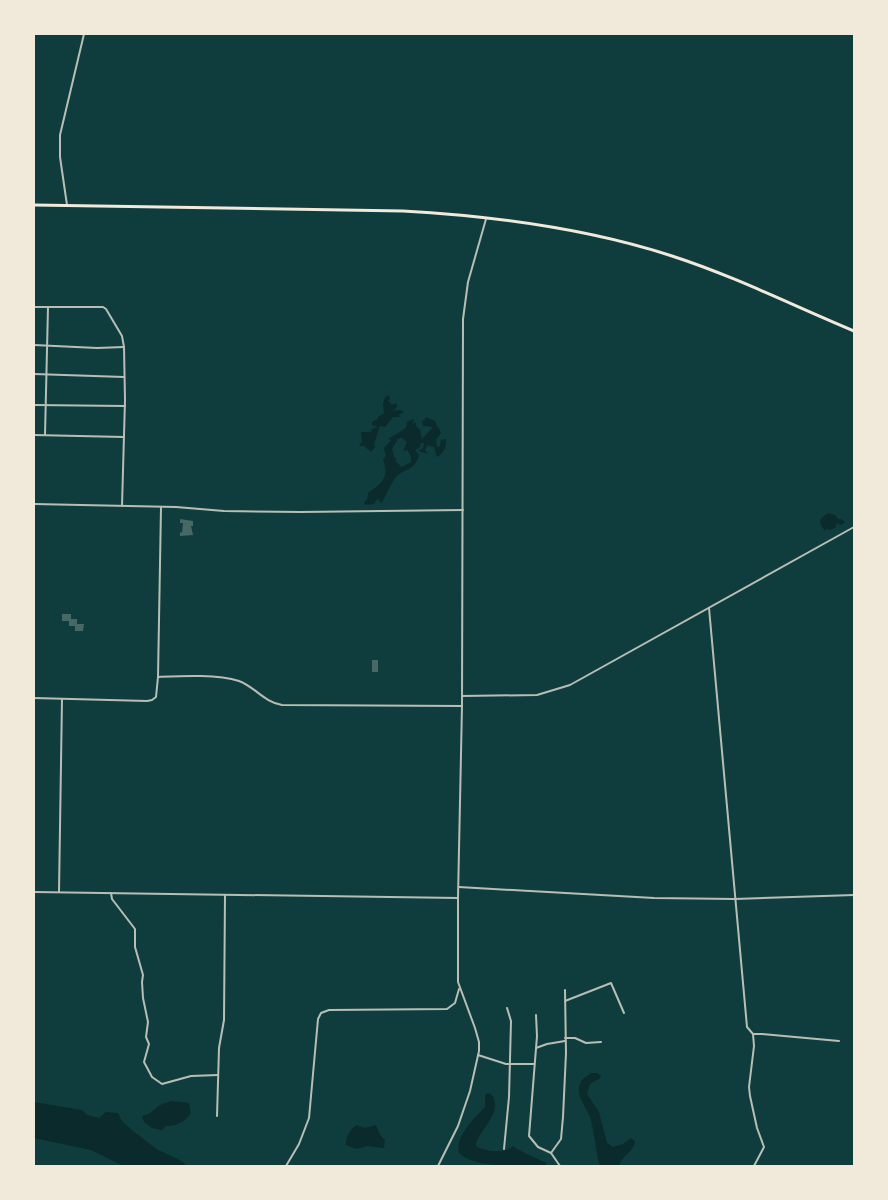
<svg xmlns="http://www.w3.org/2000/svg" width="888" height="1200" font-family="Mulish,sans-serif">
<style>
.water{fill:#0a2a2b;fill-rule:evenodd}
.building{fill:#486865}
.lines{fill:none;stroke-linecap:round;stroke-linejoin:round}
.minor{stroke:#b8beb3;stroke-width:2}
.tertiary{stroke:#b8beb3;stroke-width:2}
.trunk{stroke:#f1e9da;stroke-width:3}
</style>
<rect width="100%" height="100%" fill="#0f3d3e"/>
<g class="water">
<path d="M389 395 390 400H388L392 405 396 403 397 407 393 411 401 410 404 413 399 414 400 417H393L385 427 380 426 374 444 375 447 371 452 364 446H359L362 441 361 432H371L372 429 378 427 372 425V422L378 419V417L384 413 383 404 385 397Z"/>
<path d="M426 417 435 421 438 428H439L441 433 436 440 437 447 440 446 441 440 446 439C447 447 443 454 437 457L434 447 427 445 425 450 428 454 418 451 423 448 424 443H421L419 448 415 450 419 455C416 470 403 469 395 478 391 484 386 495 382 502L381 503 378 498 374 504 365 505 364 502 367 500 368 493C382 483 390 477 383 460L386 456 384 448 391 440 388 439 406 428 407 422 413 419 414 420 412 424 416 422V426L420 430 422 439 433 427 423 426 422 420 424 421ZM402 438 407 442 403 451 407 450 411 456V462L402 467 396 462V458L393 457 394 456 392 449 398 439Z"/>
<path d="M829 513 835 515 838 519H841L845 522 841 525 837 523 835 528 829 530 827 528 825 531 821 525 820 520 825 515Z"/>
<path d="M591 1073H597L601 1076 600 1078 590 1084 587 1094 599 1112 607 1143 613 1147 623 1144 631 1138 635 1141C635 1151 622 1155 619 1166H600C595 1150 595 1133 590 1117 586 1107 578 1099 579 1088 580 1080 585 1077 591 1073Z"/>
<path d="M488 1093 491 1094C506 1112 476 1131 476 1146 486 1152 505 1154 513 1146 518 1150 539 1160 545 1162L547 1166C525 1166 475 1169 459 1153 454 1138 475 1117 485 1107V1095Z"/>
<path d="M171 1101 189 1103 191 1113C185 1121 177 1127 166 1126L162 1130 152 1128 144 1122 142 1116 149 1114 160 1105Z"/>
<path d="M34 1102 82 1110 87 1115 99 1118 106 1112 118 1113 122 1121 133 1131 158 1150 178 1159 188 1166H123L91 1150 34 1138Z"/>
<path d="M357 1125 365 1128 376 1125 380 1135 385 1140 384 1148 367 1146 356 1149 346 1145C345 1139 350 1128 357 1125Z"/>
</g>
<g class="building">
<path d="M180 519 193 521V526H191L193 535 180 536V532L182 533 183 523H180Z"/>
<path d="M62 614H71V619H77V624H84L83 631H75V626H69V621H62Z"/>
<rect x="372" y="660" width="6" height="12"/>
</g>
<g class="lines">
<g class="minor">
<path d="M67 205 60 157V135L84 34"/>
<path d="M34 307H103L106 309 122 336 124 347 125 400 122 506"/>
<path d="M34 345 97 348 124 347"/>
<path d="M34 374 124 377"/>
<path d="M34 405 125 406"/>
<path d="M34 435 124 437"/>
<path d="M45 435 48 307"/>
<path d="M34 504 176 507 224 511 301 512 463 510"/>
<path d="M709 608 747 1027 753 1034H762L839 1041"/>
<path d="M158 677C181 676 217 674 239 681 255 687 264 702 282 705L462 706"/>
<path d="M462 696 537 695 570 685 854 527"/>
<path d="M34 698 147 701 152 700 156 697 158 677 161 507"/>
<path d="M459 887 654 898 735 899 854 895"/>
<path d="M59 892 62 699"/>
<path d="M111 893 112 899 135 929V947L143 975 142 982 143 998 148 1022 146 1037 149 1044 144 1062 152 1077 162 1084 191 1076 218 1075"/>
<path d="M565 1001 611 983 624 1013"/>
<path d="M536 1015 537 1036 529 1136 538 1147 551 1153 560 1166"/>
<path d="M753 1034 754 1046 749 1087 750 1096 757 1128 764 1147 754 1166"/>
<path d="M565 1038H575L586 1043 601 1042"/>
<path d="M536 1048 547 1044 565 1041"/>
<path d="M478 1055 506 1064H534"/>
<path d="M217 1116 219 1048 224 1020 225 895"/>
<path d="M504 1149 509 1097 511 1021 507 1008"/>
<path d="M551 1153 561 1139 563 1117 566 1053 565 990"/>
<path d="M286 1166 299 1144 309 1118 318 1019 321 1013 329 1010 447 1009 455 1003 459 989"/>
<path d="M438 1166 458 1126 470 1091 479 1051V1042L475 1028 458 982V898"/>
</g>
<path class="tertiary" d="M34 892 458 898 462 706 463 319 468 282 486 219"/>
<path class="trunk" d="M34 205 403 211C493 216 586 228 672 256 734 276 794 306 854 331"/>
</g>
<rect width="888" height="1200" fill="none" stroke="#f1e9da" stroke-width="70"/>
</svg>
